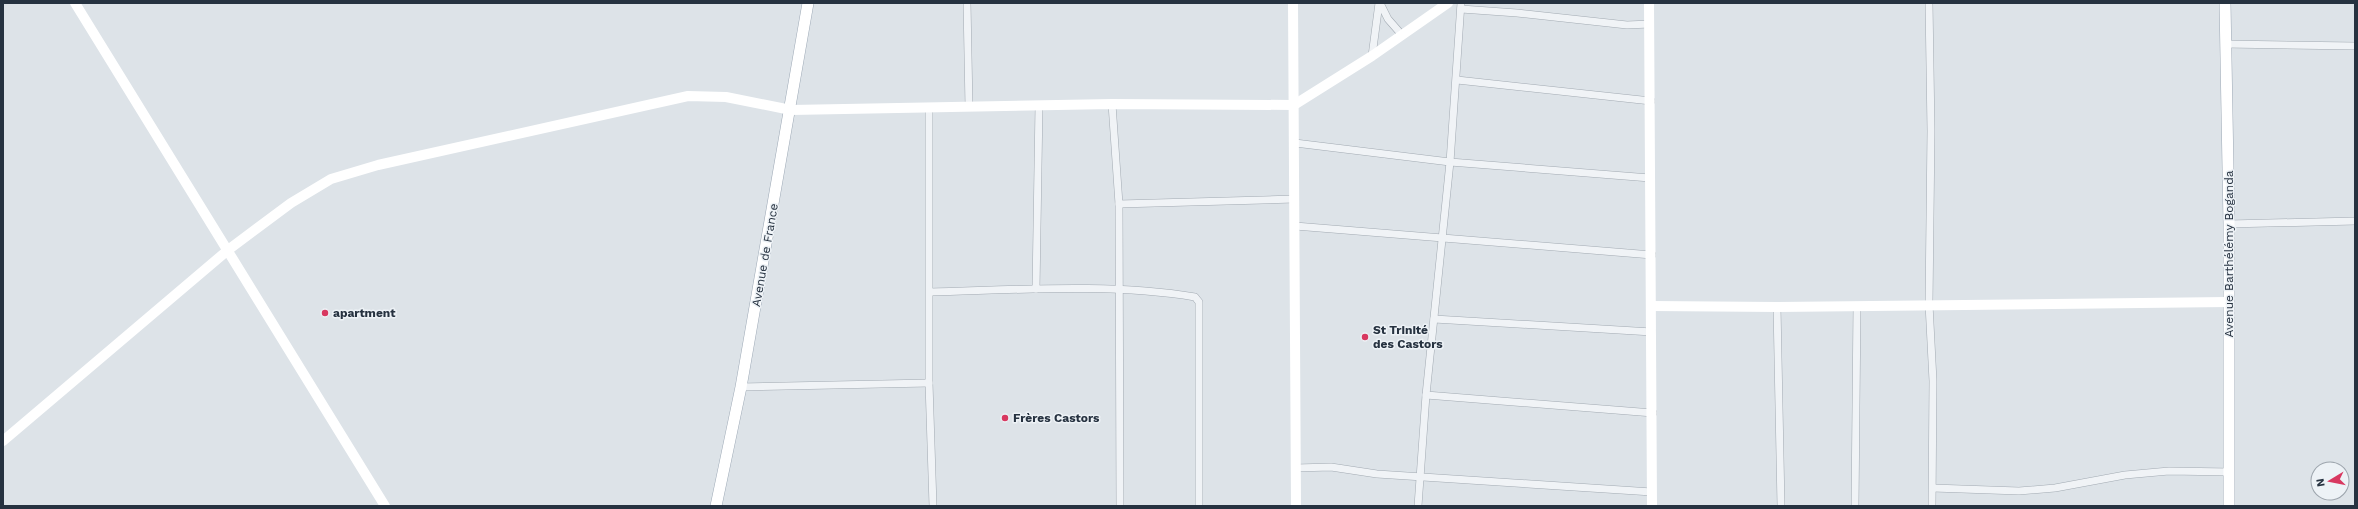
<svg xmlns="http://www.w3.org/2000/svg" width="2358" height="509" font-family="'Work Sans',sans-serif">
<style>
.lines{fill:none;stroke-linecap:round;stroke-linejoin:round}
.street-casing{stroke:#a2aab2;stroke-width:8}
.primary-casing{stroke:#9ca8b5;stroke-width:12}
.street{stroke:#f0f3f6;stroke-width:7}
.secondary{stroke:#fff;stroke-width:10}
.primary{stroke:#fff;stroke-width:11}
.poi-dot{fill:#d83860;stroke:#edf2f6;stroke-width:1.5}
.labels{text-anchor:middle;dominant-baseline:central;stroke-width:3;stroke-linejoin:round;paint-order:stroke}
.street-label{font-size:12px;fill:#263240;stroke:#edf2f6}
.poi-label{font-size:12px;font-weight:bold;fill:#263240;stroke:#edf2f6;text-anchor:start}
</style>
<rect width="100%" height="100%" fill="#dde3e8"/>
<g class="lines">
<defs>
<g id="street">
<path d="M967 3 969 107"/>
<path d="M1380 3 1388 19 1402 35"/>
<path d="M1929 3 1931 131 1929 304 1933 381 1932 506"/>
<path d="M1461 9 1517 13 1627 25 1650 24"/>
<path d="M2225 44 2355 46"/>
<path d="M1372 56 1379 3"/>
<path d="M1457 80 1651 101"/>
<path d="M1112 104 1119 204 1120 506"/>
<path d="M929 108V383L933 506"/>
<path d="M1295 143 1450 162 1650 178"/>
<path d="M1119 204 1294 199"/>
<path d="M2229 224 2355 221"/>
<path d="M1295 226 1652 255"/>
<path d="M1036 289 1039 106"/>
<path d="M930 292C1015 290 1111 283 1195 297L1199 302V506"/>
<path d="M1777 307 1781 506"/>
<path d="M1434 319 1652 332"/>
<path d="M741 387 929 383"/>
<path d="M1426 395 1653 413"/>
<path d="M1296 468 1331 467 1377 474 1652 492"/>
<path d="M1933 488 2019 491 2055 488 2125 475 2169 471 2230 472"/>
<path d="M1418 506 1426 395 1450 162 1461 3"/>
<path d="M1855 506 1857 306"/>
</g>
<g id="primary">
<path d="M2225 3 2229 224V506"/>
<path d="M716 506 741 387 808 3"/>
</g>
</defs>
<use href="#street" class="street-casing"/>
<use href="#primary" class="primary-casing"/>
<use href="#street" class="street"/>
<g class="secondary">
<path d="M75 3 385 506"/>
<path d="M1293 3C1294 171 1295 338 1296 506"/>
<path d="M1649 3 1652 506"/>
<path d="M1652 306 1777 307 2228 302"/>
<path d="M3 441 228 250 291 203 331 179 378 165 688 96 726 97 791 110 1112 104 1294 105 1372 56 1448 3"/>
</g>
<use href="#primary" class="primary"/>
</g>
<g class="poi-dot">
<circle cx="325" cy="313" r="4"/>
<circle cx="1365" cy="337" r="4"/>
<circle cx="1005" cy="418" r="4"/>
</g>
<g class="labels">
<g class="street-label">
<text transform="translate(2229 254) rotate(-90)">Avenue Barthélémy Boganda</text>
<text transform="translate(765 255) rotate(-80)">Avenue de France</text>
</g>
<g class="poi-label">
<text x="333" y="313">apartment</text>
<text x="1373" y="330">St Trinité<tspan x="1373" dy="14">des Castors</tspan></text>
<text x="1013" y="418">Frères Castors</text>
</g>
</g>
<rect width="2358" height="509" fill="none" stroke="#263240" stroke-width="8"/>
<g transform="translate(2330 481) rotate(260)"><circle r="19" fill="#edf2f6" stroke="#9da5ad"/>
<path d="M0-3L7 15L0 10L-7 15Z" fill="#d83860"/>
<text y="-6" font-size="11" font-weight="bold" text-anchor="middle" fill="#263240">N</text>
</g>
</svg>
